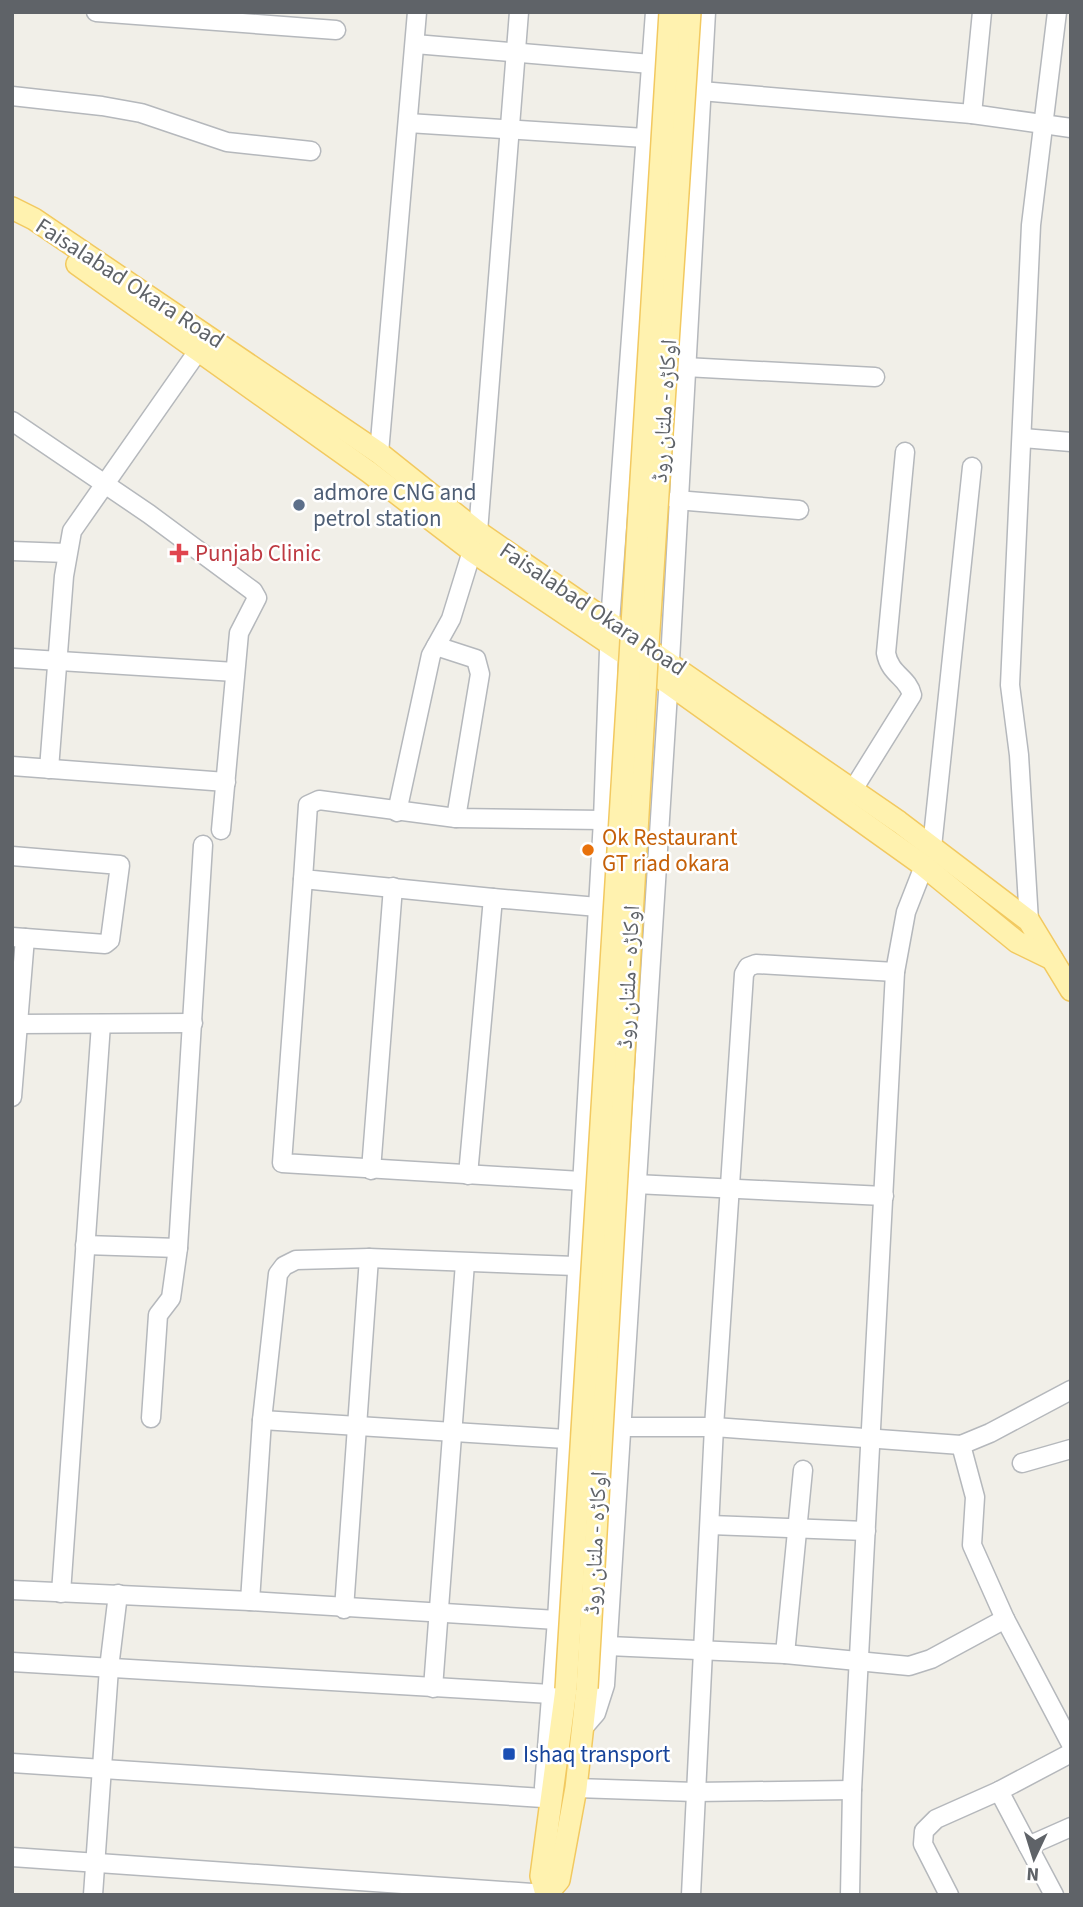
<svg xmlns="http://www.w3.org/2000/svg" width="1083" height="1907" font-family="'Source Sans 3','Noto Naskh Arabic',sans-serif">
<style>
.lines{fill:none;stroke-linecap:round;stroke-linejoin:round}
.minor-casing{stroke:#b5b8bc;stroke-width:21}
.major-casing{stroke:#f2c960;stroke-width:24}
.minor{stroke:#fff;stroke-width:18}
.major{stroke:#fff2af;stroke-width:21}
.major-bridge-casing{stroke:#f2c960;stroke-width:24;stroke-linecap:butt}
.major-bridge{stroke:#fff2af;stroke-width:21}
.service-dot{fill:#5c6f8a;stroke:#fff;stroke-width:2.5}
.health-dot{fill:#e0444e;stroke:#fff;stroke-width:2.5}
.food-dot{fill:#e8710a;stroke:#fff;stroke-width:2.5}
.transit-dot{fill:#1a4fb4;stroke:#fff;stroke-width:2.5}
.labels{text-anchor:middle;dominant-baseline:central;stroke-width:5;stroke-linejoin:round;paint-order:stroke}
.street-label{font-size:23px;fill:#5f6368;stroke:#fff}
.service-label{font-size:23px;fill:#4e5e75;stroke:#fff;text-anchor:start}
.health-label{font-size:23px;fill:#be3a42;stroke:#fff;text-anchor:start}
.food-label{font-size:23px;fill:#c56008;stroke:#fff;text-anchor:start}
.transit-label{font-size:23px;fill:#164399;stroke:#fff;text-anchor:start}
</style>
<rect width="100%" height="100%" fill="#f1efe8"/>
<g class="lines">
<defs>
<g id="minor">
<path d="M96 12 336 30"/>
<path d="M415 44 651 64"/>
<path d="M701 91 972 114 1071 128"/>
<path d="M12 96 102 106 141 113 227 142 311 151"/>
<path d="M972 114 982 12"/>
<path d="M408 123 645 138"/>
<path d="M685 367 875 377"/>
<path d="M12 421 149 514 253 591 257 598 239 633 221 830"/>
<path d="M1023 438 1071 442"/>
<path d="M379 453 417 12"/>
<path d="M676 500 799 510"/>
<path d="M478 532 519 12"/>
<path d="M12 551 67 553"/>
<path d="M436 646 476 659 480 674 456 818"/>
<path d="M12 658 235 672"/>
<path d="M12 766 226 782"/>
<path d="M49 769 64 576 72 531 198 351"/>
<path d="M854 788 912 695C908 677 890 675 886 653L905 452"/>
<path d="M397 812 431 655 451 619 472 551"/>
<path d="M932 847 972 467"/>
<path d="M12 856 120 865 110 940 105 944 12 937"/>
<path d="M303 879 282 1163 581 1181"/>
<path d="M493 898 303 879 308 805 319 800 456 818 603 820"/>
<path d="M1029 921 1019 755 1010 685 1031 225 1057 12"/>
<path d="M18 1024 193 1023"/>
<path d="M12 1097 25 938"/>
<path d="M371 1170 393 887"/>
<path d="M468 1175 493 898 598 907"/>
<path d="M635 1184 884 1196"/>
<path d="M85 1245 178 1248"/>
<path d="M151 1418 158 1315 171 1298 178 1248 203 845"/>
<path d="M262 1420 566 1439"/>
<path d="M622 1427H714L961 1445 990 1433 1071 1390"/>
<path d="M961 1445 975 1497 972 1545 1005 1619 1071 1744"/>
<path d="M1022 1463 1071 1449"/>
<path d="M710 1525 866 1531"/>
<path d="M12 1590 250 1601 557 1620"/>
<path d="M61 1593 101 1024"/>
<path d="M250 1601 262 1420 278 1274 284 1266 296 1260 369 1258 575 1266"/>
<path d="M344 1609 369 1258"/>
<path d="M608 1646 785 1654 909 1666 931 1659 1005 1619"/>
<path d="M785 1654 803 1470"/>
<path d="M12 1662 551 1694"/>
<path d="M433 1688 465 1263"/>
<path d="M583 1728 596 1713 605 1685 670 661 706 12"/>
<path d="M12 1763 543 1798"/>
<path d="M544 1787 557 1620 603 820 610 622 655 12"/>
<path d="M576 1788 695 1792 852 1790"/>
<path d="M999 1791 1054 1895"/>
<path d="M1028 1846 1071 1827"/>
<path d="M12 1857 546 1894"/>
<path d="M93 1895 109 1668 118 1594"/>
<path d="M691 1895 714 1427 744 974 748 967 756 964 895 972"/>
<path d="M850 1895 852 1790 895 972 906 912 924 866"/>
<path d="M949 1895 923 1844 924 1831 936 1819 999 1791 1071 1753"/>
</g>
<g id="major">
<path d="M12 208 34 219 379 453 478 532 899 822 1029 921 1071 990"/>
<path d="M77 264 369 472 472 551 668 683 924 866 1017 942 1052 959"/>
<path d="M546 1894 541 1876 566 1689"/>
<path d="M546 1895 559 1880 576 1788 587 1688"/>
</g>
</defs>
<use href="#minor" class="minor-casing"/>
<use href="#major" class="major-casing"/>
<use href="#minor" class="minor"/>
<use href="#major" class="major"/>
<defs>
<g id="major-bridge">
<path d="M587 1688 647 660 690 12"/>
<path d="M566 1689 670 12"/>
</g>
</defs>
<use href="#major-bridge" class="major-bridge-casing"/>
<use href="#major-bridge" class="major-bridge"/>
</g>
<circle class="service-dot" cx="299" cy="505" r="7"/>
<path class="health-dot" d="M175.5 542.5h7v7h7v7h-7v7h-7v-7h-7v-7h7z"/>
<circle class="food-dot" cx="588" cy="850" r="7"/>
<rect class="transit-dot" x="502" y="1747" width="14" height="14" rx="3.5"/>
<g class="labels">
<g class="street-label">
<text transform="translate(130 283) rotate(33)">Faisalabad Okara Road</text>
<text transform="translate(664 411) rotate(-86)">اوکاڑہ - ملتان روڈ</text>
<text transform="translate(593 609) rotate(34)">Faisalabad Okara Road</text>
<text transform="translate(628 977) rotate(-87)">اوکاڑہ - ملتان روڈ</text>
<text transform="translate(595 1543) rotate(-87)">اوکاڑہ - ملتان روڈ</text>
</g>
<g class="service-label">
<text x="313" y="492">admore CNG and<tspan x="313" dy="26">petrol station</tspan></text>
</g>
<g class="health-label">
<text x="195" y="553">Punjab Clinic</text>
</g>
<g class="food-label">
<text x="602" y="837">Ok Restaurant<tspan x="602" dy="26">GT riad okara</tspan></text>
</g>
<g class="transit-label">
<text x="523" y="1754">Ishaq transport</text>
</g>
</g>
<rect width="1083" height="1907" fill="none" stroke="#5f6368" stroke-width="28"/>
<g transform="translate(1034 1858) rotate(184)" stroke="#ffffff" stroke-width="5" paint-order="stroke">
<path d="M0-5L12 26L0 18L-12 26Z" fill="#5f6368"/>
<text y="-10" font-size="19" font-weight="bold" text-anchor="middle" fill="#5f6368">N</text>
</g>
</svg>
